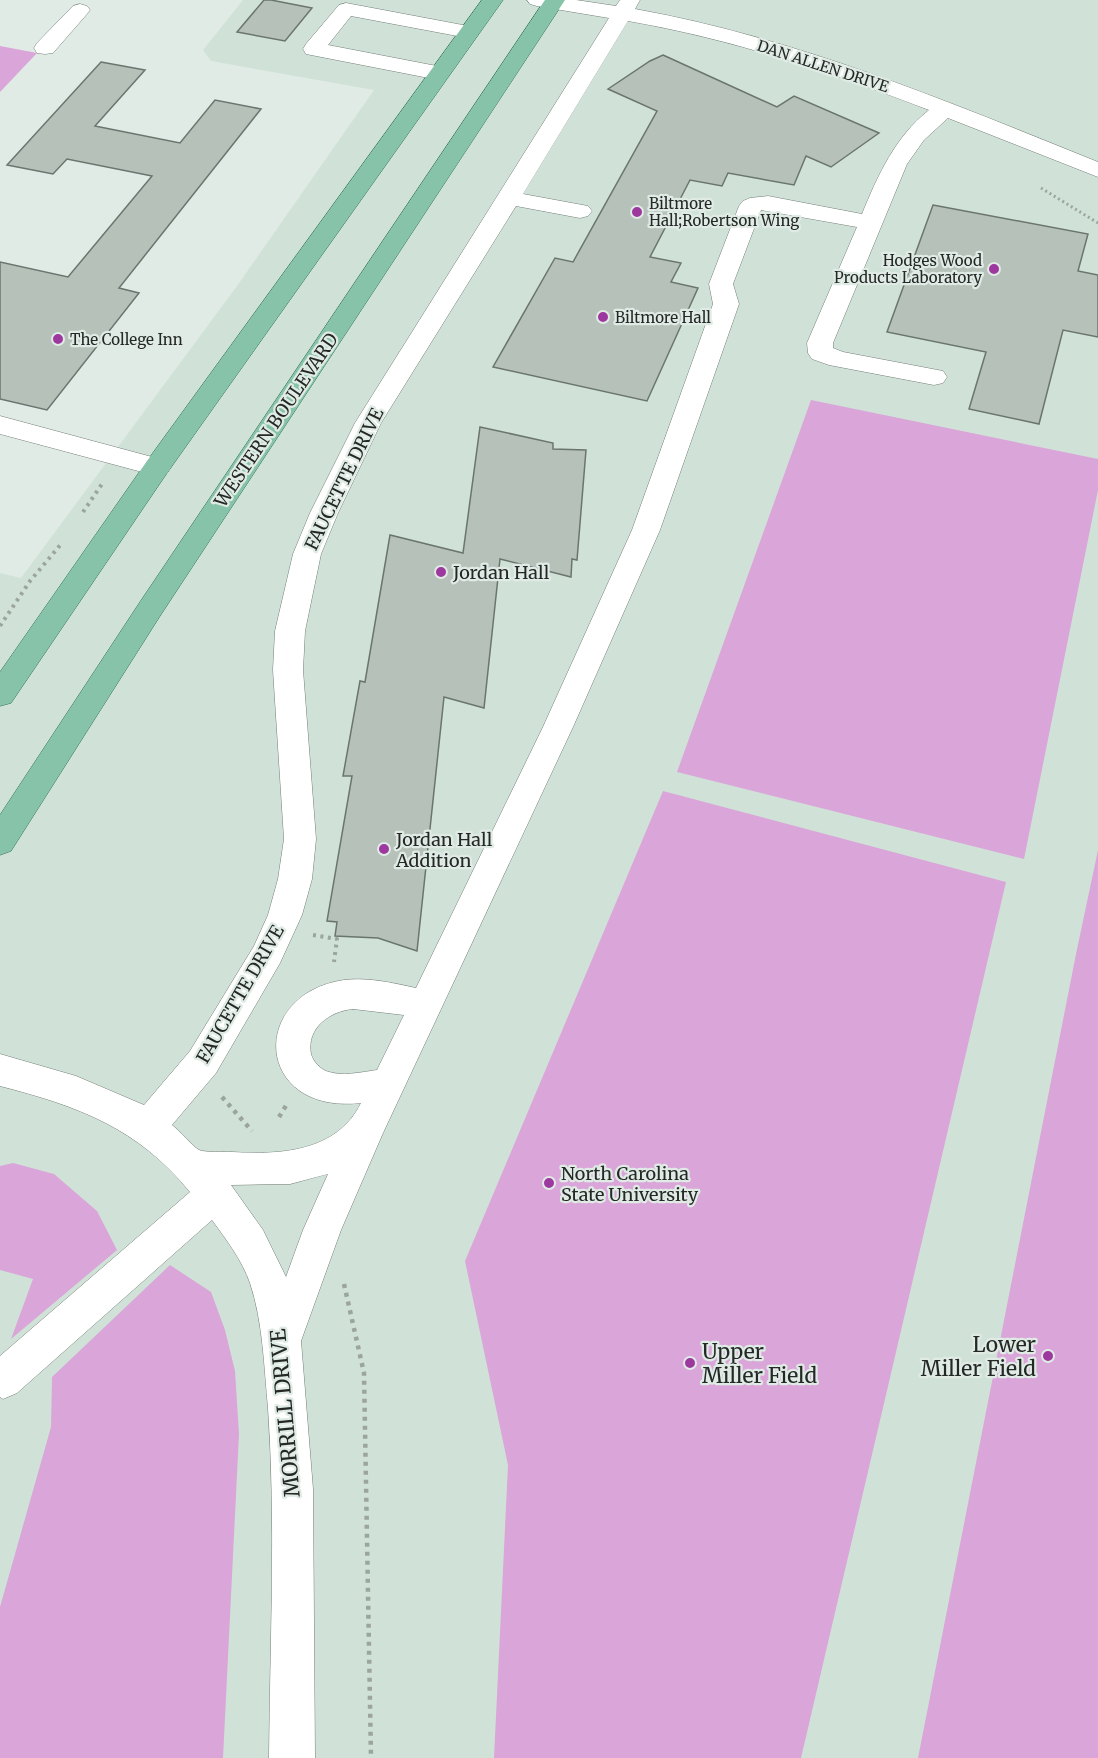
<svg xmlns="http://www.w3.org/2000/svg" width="1098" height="1758" font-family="Merriweather,serif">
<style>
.built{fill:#d0e2d7}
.green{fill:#daa5d9}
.building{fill:#b6c1ba;stroke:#6b756f;stroke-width:1.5}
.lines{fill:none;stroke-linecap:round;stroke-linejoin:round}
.minor-casing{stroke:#757f79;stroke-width:1}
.major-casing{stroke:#307356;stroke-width:1}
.path-far2{stroke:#9ba49f;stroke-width:3;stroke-dasharray:2 3;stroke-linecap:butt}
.path-far1{stroke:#9ba49f;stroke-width:4;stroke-dasharray:3 4.5;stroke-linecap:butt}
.path{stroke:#9ba49f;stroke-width:4.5;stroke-dasharray:4 5;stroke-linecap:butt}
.minor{fill:#fff;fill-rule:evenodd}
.major{fill:#87c3a9;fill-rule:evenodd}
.poi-dot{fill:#9d399e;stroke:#e0ebe5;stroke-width:2}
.labels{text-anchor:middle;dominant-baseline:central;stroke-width:4.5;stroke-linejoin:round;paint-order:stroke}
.far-street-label{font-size:15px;fill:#242826;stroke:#e0ebe5}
.far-poi-label{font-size:15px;fill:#242826;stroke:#e0ebe5;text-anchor:start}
.street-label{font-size:18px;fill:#242826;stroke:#e0ebe5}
.poi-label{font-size:18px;fill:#242826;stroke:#e0ebe5;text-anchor:start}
.near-poi-label{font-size:21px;fill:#242826;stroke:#e0ebe5;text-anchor:end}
.near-street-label{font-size:21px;fill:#242826;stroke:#e0ebe5}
</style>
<rect width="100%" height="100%" fill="#e0ebe5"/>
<path class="built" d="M243 0H1098V1758H0V573L21 578 237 286 374 90 211 61 203 50Z"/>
<g class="green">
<path d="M0 46 37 53 0 92Z"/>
<path d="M811 400 1098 459V490L1024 859 677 772Z"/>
<path d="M663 791 1006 882 801 1758H494L508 1465 465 1261Z"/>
<path d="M1098 850V1758H918L1076 954Z"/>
<path d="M13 1163 54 1174 97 1211 117 1250 11 1339 33 1279 0 1270V1166Z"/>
<path d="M170 1265 211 1292 225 1330 235 1371 239 1434 223 1758H0V1607L51 1427 52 1377Z"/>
</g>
<g class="building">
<path d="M264 0H271L312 8 285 41 237 32Z"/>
<path d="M663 55 777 107 794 96 879 133 831 167 806 156 794 185 728 173 722 186 690 180 650 257 681 263 671 282 698 288 647 401 493 367 555 258 573 262 657 111 608 89 650 61Z"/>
<path d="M101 62 145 70 95 126 180 143 215 100 261 109 119 288 139 293 47 410 0 399V262L68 277 152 176 67 159 53 174 7 165Z"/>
<path d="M933 205 1088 234 1078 271 1098 275V337L1063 330 1039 424 969 409 986 352 887 332Z"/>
<path d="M480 427 553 443V449L586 450 577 560 572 559 571 577 500 559 484 708 444 697 417 951 378 938 335 936 337 922 327 921 352 776H343L360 681 365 682 390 535 463 553Z"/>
</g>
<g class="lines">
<defs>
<g id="minor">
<path d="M527 0H576L616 6 620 0H640L635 9C796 38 947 101 1098 162V177L948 118 924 140 907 164 833 343V348L843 352 943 371 947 377 943 383 934 385 829 365 812 359 808 353 807 343 857 227 761 210 733 284 739 304 660 530 573 727 383 1133 341 1230 301 1341 313 1489 315 1758H269C270 1641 276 1525 268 1408 264 1367 263 1322 250 1283 242 1260 226 1239 212 1220L17 1393 3 1399 0 1397V1356L190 1192C138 1128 78 1106 0 1086V1054L76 1076 144 1105 190 1051 254 946 268 915 278 879 284 839 273 670 275 631 293 554 310 513 355 423 609 18 537 6 530 4ZM628 21C732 39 831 72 929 110 895 137 878 175 862 214L768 196 750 198 743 201 739 206 709 284 713 304 632 530 543 727 416 988C393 983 368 977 344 980 248 994 254 1115 361 1103 337 1152 280 1155 232 1152 223 1151 207 1153 199 1150 192 1146 180 1131 172 1125L216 1073 280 963 302 915 312 879 316 839 303 670 305 631 321 554 338 513 381 423 516 206 580 218 588 216 592 211 588 206 523 194ZM353 1009 404 1015 377 1070C362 1072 341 1077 326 1071 319 1068 313 1061 311 1054 306 1028 330 1011 353 1009ZM328 1174 303 1230 286 1277 263 1230 231 1185 290 1184Z"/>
<path d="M346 3 468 26 476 27 479 32 476 37 468 38 351 16 328 45 447 68 450 73 447 78 439 80 306 54 303 49 306 44 339 5Z"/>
<path d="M80 4 87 6 90 10 87 14 53 53 45 54 37 53 34 48 37 43 73 6Z"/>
<path d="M0 416 167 461 171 467 167 473 157 476 0 434Z"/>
</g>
<g id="major">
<path d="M482 0H503L167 473 11 703 0 706V672L147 461Z"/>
<path d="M545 0H565L160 616 11 851 0 855V815L140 602Z"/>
</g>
</defs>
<use href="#minor" class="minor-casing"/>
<use href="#major" class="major-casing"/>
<path class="path-far2" d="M1041 188 1098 223"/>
<g class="path-far1">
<path d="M83 512 104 481"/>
<path d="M0 626 30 581 62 543"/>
<path d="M313 935 337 939 334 962"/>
</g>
<g class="path">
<path d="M222 1097 252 1131"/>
<path d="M279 1117 287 1104"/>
<path d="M344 1284 364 1373 371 1758"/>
</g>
<use href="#minor" class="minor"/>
<use href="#major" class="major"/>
</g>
<g class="poi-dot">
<circle cx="637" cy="212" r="6"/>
<circle cx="994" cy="269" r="6"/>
<circle cx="603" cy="317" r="6"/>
<circle cx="58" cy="339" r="6"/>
<circle cx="441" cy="572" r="6"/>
<circle cx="384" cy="849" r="6"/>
<circle cx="549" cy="1183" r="6"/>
<circle cx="1048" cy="1356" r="6"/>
<circle cx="690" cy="1363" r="6"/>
</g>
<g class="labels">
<g class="far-street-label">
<text transform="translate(823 66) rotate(18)">DAN ALLEN DRIVE</text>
</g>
<g class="far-poi-label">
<text x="649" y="203">Biltmore<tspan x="649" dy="17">Hall;Robertson Wing</tspan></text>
<text x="982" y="260" text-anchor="end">Hodges Wood<tspan x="982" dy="17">Products Laboratory</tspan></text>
<text x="615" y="317">Biltmore Hall</text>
<text x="70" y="339">The College Inn</text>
</g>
<g class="street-label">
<text transform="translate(276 420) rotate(-56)">WESTERN BOULEVARD</text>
<text transform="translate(344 479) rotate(-64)">FAUCETTE DRIVE</text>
<text transform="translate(240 994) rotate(-60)">FAUCETTE DRIVE</text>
</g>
<g class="poi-label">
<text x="453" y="572">Jordan Hall</text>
<text x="396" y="839">Jordan Hall<tspan x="396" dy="21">Addition</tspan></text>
<text x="561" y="1173">North Carolina<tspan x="561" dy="21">State University</tspan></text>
</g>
<g class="near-poi-label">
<text x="1036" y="1344">Lower<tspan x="1036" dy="24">Miller Field</tspan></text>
<text x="702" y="1351" text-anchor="start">Upper<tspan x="702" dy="24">Miller Field</tspan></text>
</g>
<g class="near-street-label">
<text transform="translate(285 1413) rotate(-95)">MORRILL DRIVE</text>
</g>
</g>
</svg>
